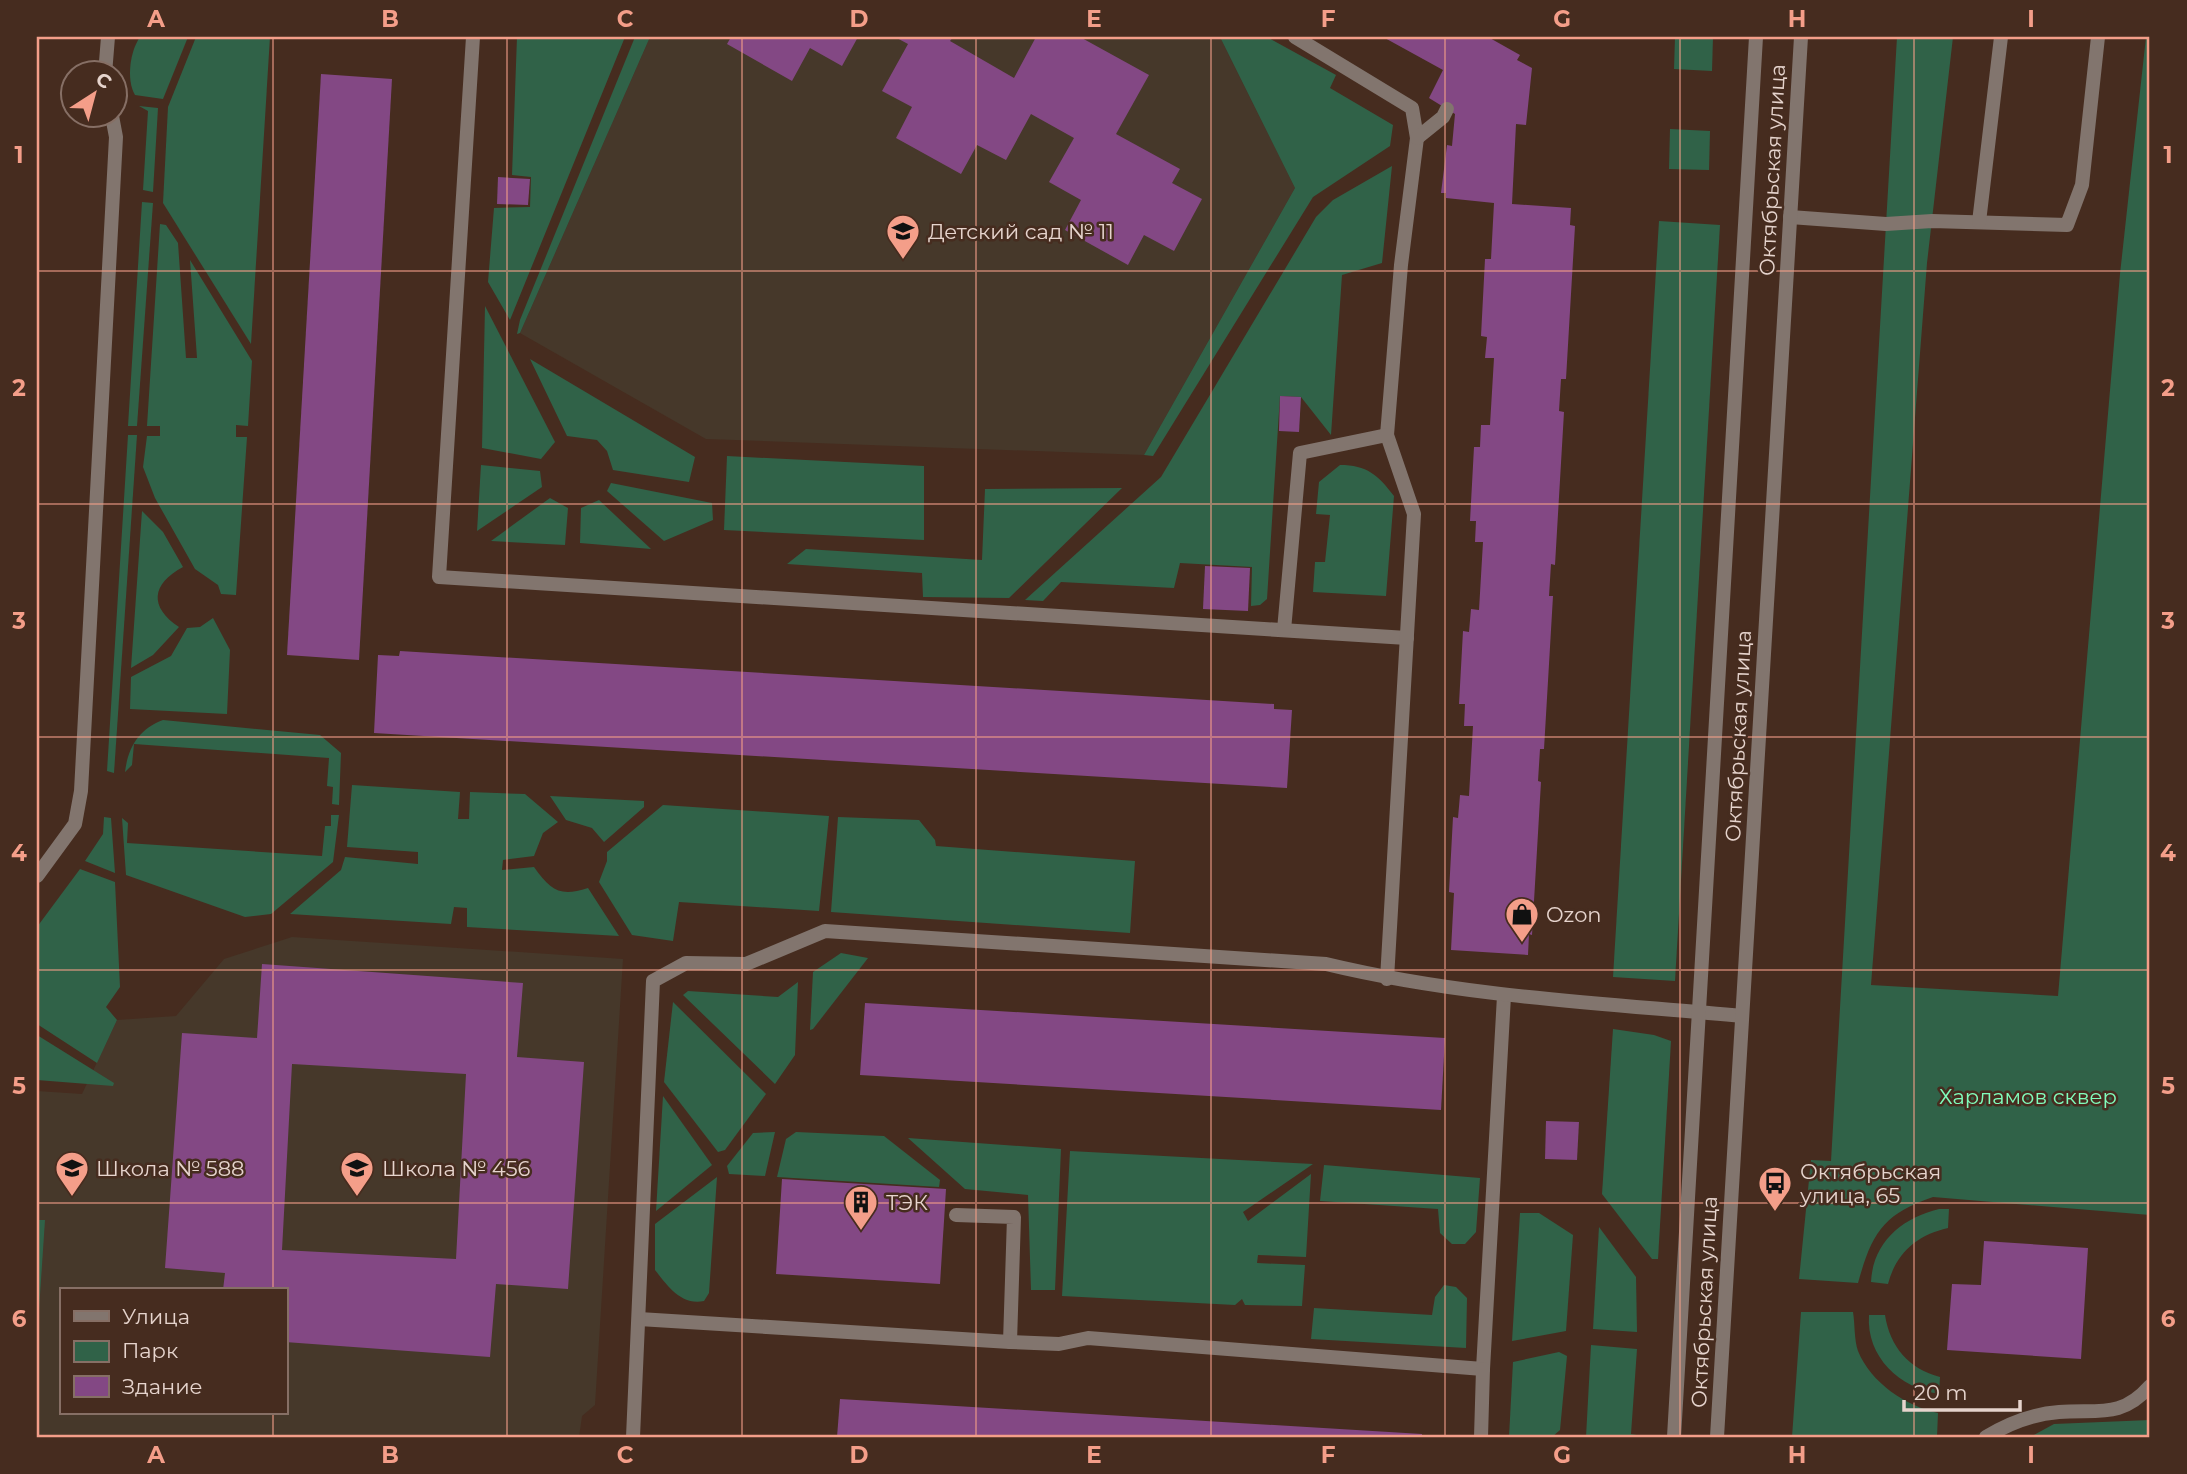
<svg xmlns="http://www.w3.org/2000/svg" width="2187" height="1474" font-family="Montserrat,sans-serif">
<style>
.education{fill:#46382a;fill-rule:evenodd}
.green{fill:#306248}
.building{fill:#834884;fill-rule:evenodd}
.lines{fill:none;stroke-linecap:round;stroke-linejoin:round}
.service{stroke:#82756e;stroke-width:14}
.minor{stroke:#82756e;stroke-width:14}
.grid{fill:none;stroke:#f49e89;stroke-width:2;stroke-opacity:0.55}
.labels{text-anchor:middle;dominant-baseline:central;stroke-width:5;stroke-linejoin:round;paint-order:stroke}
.street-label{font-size:21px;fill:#e6d4cd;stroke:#462c1f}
.poi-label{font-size:21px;fill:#e6d4cd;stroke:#462c1f;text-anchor:start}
.park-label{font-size:21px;fill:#80fdbc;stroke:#462c1f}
.neatline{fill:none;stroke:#f49e89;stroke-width:2.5}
.grid-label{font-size:23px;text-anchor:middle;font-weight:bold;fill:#f49e89}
</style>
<rect width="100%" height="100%" fill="#462c1f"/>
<g class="education">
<path d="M650 37H1220L1295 188 1144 455 706 439 520 333Z"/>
<path d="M292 937 623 959 595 1405 582 1416 579 1437H37V1091L82 1094 117 1020 176 1016 224 959ZM61 1290H285V1413H61Z"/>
</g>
<g class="green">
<path d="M140 37H188L163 99 135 95C126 80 130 51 140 37Z"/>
<path d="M196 37H270L251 344 163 203 168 107Z"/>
<path d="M517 37H625L510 320 488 282 494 208 530 207 531 177 512 175Z"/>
<path d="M635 37H650L520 333 517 334 520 320Z"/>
<path d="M1220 37H1267L1336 75 1330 88 1393 125 1390 146 1313 197 1153 456 1144 455 1295 188Z"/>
<path d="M1675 37H1713L1712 71 1674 69Z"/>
<path d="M1897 37H1953L1927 263 1871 985 2058 996 2120 274 2146 37H2150V1215L1933 1197C1883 1214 1872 1233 1858 1283L1799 1279 1811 1160 1831 1161Z"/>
<path d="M139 106 158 108 153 192 143 190 148 111Z"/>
<path d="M1670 129 1710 131 1709 170 1669 169Z"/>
<path d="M1392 166 1382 263 1342 275 1331 435 1301 397 1280 396 1267 599 1260 605 1251 606 1252 567 1180 563 1174 588 1061 582 1043 601 1025 600 1161 477 1316 217 1333 200Z"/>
<path d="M142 202 153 203 137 426H128Z"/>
<path d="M1659 221 1720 225 1675 981 1613 977Z"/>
<path d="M160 224 166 225 178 243 186 358H197L190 260 252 361 248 426 236 425V437H247L236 595 221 594 218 585 195 569 155 498 143 467 147 436H160V426H147Z"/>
<path d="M485 306 555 442 541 459 482 448Z"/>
<path d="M530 359 695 457 689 482 613 470 607 451 597 440 567 436Z"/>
<path d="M128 435H137L114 773 107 771Z"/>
<path d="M727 456 924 466V540L724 530Z"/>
<path d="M481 465 540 471 542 487 477 531Z"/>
<path d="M1340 465C1367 465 1378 475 1394 496L1386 596 1313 592 1315 562H1325L1330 515 1316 514 1319 482Z"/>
<path d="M611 483 712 503 713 520 664 541 607 491Z"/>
<path d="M1122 488 1009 598 923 597 922 573 787 564 806 549 982 560 985 489Z"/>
<path d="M550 498 568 508 565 545 491 541Z"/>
<path d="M599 500 651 549 580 543 581 508Z"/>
<path d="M142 511 163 532 183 567C151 584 149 607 179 627L153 655 131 668Z"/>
<path d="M213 618 230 650 227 714 130 709 131 677 171 656 187 628 200 627Z"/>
<path d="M163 720 320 735 341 753 339 805 332 804 333 787 327 786 329 758 134 744 132 765 125 772C128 747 139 729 163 720Z"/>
<path d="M352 785 460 792 458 819H469L470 792 525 794 558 822 543 833 534 856 503 860 502 870 534 867C551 891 560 897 588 888L619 936 467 927V908L454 907 451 924 290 914 341 870 345 857 418 864V852L347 847Z"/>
<path d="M550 796 644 801V807L604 842 592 828 566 820Z"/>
<path d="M663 805 829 816 819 911 679 902 673 941 632 935 599 882 607 861V852Z"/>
<path d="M331 815H339L333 862 271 914 245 917 126 875 122 818 128 823 127 843 322 856 325 826H331Z"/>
<path d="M104 817 111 818 115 873 85 861 103 834Z"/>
<path d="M838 817 919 820 935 840 936 846 1135 861 1130 933 831 912Z"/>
<path d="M80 869 115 882 120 987 106 1007 117 1020 97 1063 37 1024V927Z"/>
<path d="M841 953 868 958 813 1029 810 1030 813 972Z"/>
<path d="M798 982 795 1055 775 1084 683 995 688 991 778 997Z"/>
<path d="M673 1002 766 1094 725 1150 718 1152 664 1082Z"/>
<path d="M1613 1029 1654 1035 1671 1041 1658 1259H1652L1602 1194Z"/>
<path d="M37 1035 114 1083 113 1086 37 1080Z"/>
<path d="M663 1096 712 1165 656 1211Z"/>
<path d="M775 1132 765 1176 729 1174 727 1166 753 1133Z"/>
<path d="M796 1132 884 1136 940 1180 939 1187 777 1177 786 1139Z"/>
<path d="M908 1138 1061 1149 1055 1290H1031L1028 1195 965 1189Z"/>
<path d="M1070 1151 1313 1164 1243 1212 1248 1221 1311 1174 1306 1257 1258 1255 1257 1263 1305 1265 1302 1306 1245 1305 1242 1299 1235 1305 1062 1296Z"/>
<path d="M1324 1165 1480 1178 1476 1232 1465 1244H1452L1440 1233 1438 1209 1320 1201Z"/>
<path d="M717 1177 709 1293 704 1301C681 1306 667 1285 655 1270V1224Z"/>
<path d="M1939 1209H1949L1948 1228C1917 1235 1896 1253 1888 1284L1871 1282C1873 1242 1902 1218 1939 1209Z"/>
<path d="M1520 1213H1539L1573 1235 1566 1331 1512 1341Z"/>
<path d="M37 1220H45L38 1325H37Z"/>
<path d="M1599 1227 1636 1277 1637 1332 1593 1329Z"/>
<path d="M1444 1285 1456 1287 1467 1298 1466 1348 1311 1339 1314 1308 1432 1315 1435 1297Z"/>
<path d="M1801 1312H1853C1855 1324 1854 1340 1858 1351 1871 1383 1906 1406 1938 1413L1937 1437H1792Z"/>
<path d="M1869 1315H1885C1890 1347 1909 1369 1940 1377L1939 1394C1900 1388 1866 1357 1869 1315Z"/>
<path d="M1591 1345 1637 1349 1631 1434 1648 1437H1586Z"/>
<path d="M1559 1352 1567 1356 1560 1430 1552 1437H1509L1513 1362Z"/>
<path d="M2150 1420V1437H2030L2054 1424Z"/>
</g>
<g class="building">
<path d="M731 37H858L842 66 810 48 792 81 727 44Z"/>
<path d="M895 37H953L950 41 1014 78 1036 37H1080L1149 75 1116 134 1180 169 1172 183 1202 199 1174 251 1144 235 1128 265 1065 230 1081 200 1049 182 1074 138 1031 114 1006 160 977 145 961 174 896 138 912 107 882 91 908 44Z"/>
<path d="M1383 37H1488L1520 55 1517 60 1532 68 1526 125 1516 124 1512 204 1571 208 1570 225 1575 226 1566 379H1561L1559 411 1564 412 1555 565 1551 564 1549 596H1553L1544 749H1540L1538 781 1541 782 1532 935 1529 934 1528 955 1451 950 1454 893 1449 892 1453 817 1458 818 1460 795 1469 796 1473 726H1464L1465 704H1459L1463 631 1469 632 1471 609 1479 610 1483 542H1475L1476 521H1470L1474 447H1480L1481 425H1490L1494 358H1485L1487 337 1481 336 1485 259H1491L1494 203 1446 198V193H1441L1447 145 1452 146 1455 114 1429 98 1443 70Z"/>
<path d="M321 74 392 79 359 660 287 655Z"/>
<path d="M498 177 530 179 528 205 497 204Z"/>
<path d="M1280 396 1301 397 1299 432 1279 431Z"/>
<path d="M1205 566 1250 568 1248 611 1203 609Z"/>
<path d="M400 651 1274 704V709L1292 710 1287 788 374 733 378 655 399 656Z"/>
<path d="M262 964 523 983 517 1057 584 1062 568 1289 496 1284 490 1357 285 1342V1290H223L225 1273 165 1268 182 1033 257 1038ZM292 1064 466 1074 456 1259 282 1250Z"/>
<path d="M865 1003 1445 1038 1441 1110 860 1075Z"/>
<path d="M1546 1121 1579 1122 1577 1160 1545 1159Z"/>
<path d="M782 1179 946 1189 940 1284 776 1274Z"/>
<path d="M1984 1241 2088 1248 2081 1359 1947 1350 1952 1284 1981 1285Z"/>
<path d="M840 1399 1422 1434V1437H837Z"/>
</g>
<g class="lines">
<g class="service">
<path d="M473 37 439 577 1407 638"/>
<path d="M1295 37 1412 108 1417 138 1401 265 1387 435 1414 514 1387 979"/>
<path d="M105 74 108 37"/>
<path d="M1417 138 1443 117 1447 109"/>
<path d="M1790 217 1886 224 1932 221 2067 225 2082 185 2098 37"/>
<path d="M1979 222 2001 37"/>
<path d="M1284 630 1300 453 1387 435"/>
<path d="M37 876 75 824 81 791 116 137 112 116"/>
<path d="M956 1215 1014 1217 1010 1342"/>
<path d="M639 1319 1010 1342 1059 1344 1088 1338 1483 1369 1504 996"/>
<path d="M633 1437 653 981 686 963 746 964 825 931 1326 964C1463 997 1603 1003 1742 1016"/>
<path d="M1481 1437 1483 1369"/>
<path d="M1986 1437C2009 1423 2032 1414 2059 1412 2098 1409 2121 1419 2150 1386"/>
</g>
<g class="minor">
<path d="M1674 1437 1756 37"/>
<path d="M1717 1437 1801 37"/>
</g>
</g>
<path class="grid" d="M273 37V1290M507 37V1437M742 37V1437M976 37V1437M1211 37V1437M1445 37V1437M1680 37V1437M1914 37V1437M37 271H2150M37 504H2150M37 737H2150M37 970H2150M37 1203H2150M273 1413V1437"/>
<defs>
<symbol id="school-pin" viewBox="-11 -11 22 30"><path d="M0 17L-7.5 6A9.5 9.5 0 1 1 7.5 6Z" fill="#f49e89" stroke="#462c1f"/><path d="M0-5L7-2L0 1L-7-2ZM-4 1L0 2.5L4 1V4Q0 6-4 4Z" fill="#111"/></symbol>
<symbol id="shop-pin" viewBox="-11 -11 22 30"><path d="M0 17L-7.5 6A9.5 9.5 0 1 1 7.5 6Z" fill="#f49e89" stroke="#462c1f"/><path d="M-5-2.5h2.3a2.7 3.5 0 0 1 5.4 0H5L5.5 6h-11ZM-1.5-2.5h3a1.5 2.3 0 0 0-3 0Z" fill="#111"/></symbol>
<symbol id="bus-pin" viewBox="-11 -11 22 30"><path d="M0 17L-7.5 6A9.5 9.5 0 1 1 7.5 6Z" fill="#f49e89" stroke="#462c1f"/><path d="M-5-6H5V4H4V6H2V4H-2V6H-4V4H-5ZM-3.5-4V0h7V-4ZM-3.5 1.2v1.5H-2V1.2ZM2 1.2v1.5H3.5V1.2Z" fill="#111"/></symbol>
<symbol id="building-pin" viewBox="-11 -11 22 30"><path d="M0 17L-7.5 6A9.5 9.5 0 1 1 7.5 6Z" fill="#f49e89" stroke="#462c1f"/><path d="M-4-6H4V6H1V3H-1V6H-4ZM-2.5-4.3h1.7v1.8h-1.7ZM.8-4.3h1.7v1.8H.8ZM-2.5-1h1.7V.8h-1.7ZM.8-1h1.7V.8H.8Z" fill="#111"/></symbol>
</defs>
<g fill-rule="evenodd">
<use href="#school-pin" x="884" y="212" width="38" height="52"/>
<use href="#shop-pin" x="1503" y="895" width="38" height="52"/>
<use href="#school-pin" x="53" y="1149" width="38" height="52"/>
<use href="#school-pin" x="338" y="1149" width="38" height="52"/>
<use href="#bus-pin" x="1756" y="1164" width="38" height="52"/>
<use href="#building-pin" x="842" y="1183" width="38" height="52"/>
</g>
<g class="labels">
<g class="street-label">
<text transform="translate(1772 170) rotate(-87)">Октябрьская улица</text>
<text transform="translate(1738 736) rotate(-87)">Октябрьская улица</text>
<text transform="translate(1704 1302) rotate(-87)">Октябрьская улица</text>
</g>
<g class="poi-label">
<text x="928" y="231">Детский сад № 11</text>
<text x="1546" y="914">Ozon</text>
<text x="96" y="1168">Школа № 588</text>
<text x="382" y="1168">Школа № 456</text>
<text x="1800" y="1171">Октябрьская<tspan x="1800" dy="24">улица, 65</tspan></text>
<text x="886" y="1202">ТЭК</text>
</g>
<g class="park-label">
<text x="2028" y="1096">Харламов сквер</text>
</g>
</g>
<rect width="2187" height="1474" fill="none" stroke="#462c1f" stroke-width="77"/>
<rect x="60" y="1288" width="228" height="126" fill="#462c1f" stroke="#866f65" stroke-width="2"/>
<rect x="74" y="1311" width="35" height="10" fill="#82756e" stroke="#866f65" stroke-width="2"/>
<text x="122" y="1324" font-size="21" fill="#e6d4cd">Улица</text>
<rect x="74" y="1341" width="35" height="21" fill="#306248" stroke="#866f65" stroke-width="2"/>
<text x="122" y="1358" font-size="21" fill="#e6d4cd">Парк</text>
<rect x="74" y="1376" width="35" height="21" fill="#834884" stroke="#866f65" stroke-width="2"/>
<text x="122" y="1394" font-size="21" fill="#e6d4cd">Здание</text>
<g transform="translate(94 94) rotate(36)"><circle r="33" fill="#462c1f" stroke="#866f65" stroke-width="2"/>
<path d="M0-5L12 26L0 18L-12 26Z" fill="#f49e89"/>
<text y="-10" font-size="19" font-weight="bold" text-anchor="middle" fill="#e6d4cd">С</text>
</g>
<path d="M1904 1400v10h116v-10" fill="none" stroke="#e6d4cd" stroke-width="3.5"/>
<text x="1914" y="1400" font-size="21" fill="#e6d4cd" stroke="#462c1f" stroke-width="5" paint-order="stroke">20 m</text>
<rect x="38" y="38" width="2110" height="1398" class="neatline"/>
<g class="grid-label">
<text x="156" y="27">A</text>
<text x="390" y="27">B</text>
<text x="625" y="27">C</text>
<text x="859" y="27">D</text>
<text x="1094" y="27">E</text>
<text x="1328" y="27">F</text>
<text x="1562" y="27">G</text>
<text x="1797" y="27">H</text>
<text x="2031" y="27">I</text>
<text x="19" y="163">1</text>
<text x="2168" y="163">1</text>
<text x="19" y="396">2</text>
<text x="2168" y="396">2</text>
<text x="19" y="629">3</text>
<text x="2168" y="629">3</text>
<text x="19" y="861">4</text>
<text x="2168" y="861">4</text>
<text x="19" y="1094">5</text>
<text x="2168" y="1094">5</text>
<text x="19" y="1327">6</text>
<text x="2168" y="1327">6</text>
<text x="156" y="1463">A</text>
<text x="390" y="1463">B</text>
<text x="625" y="1463">C</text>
<text x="859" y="1463">D</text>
<text x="1094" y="1463">E</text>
<text x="1328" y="1463">F</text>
<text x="1562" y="1463">G</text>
<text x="1797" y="1463">H</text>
<text x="2031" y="1463">I</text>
</g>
</svg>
